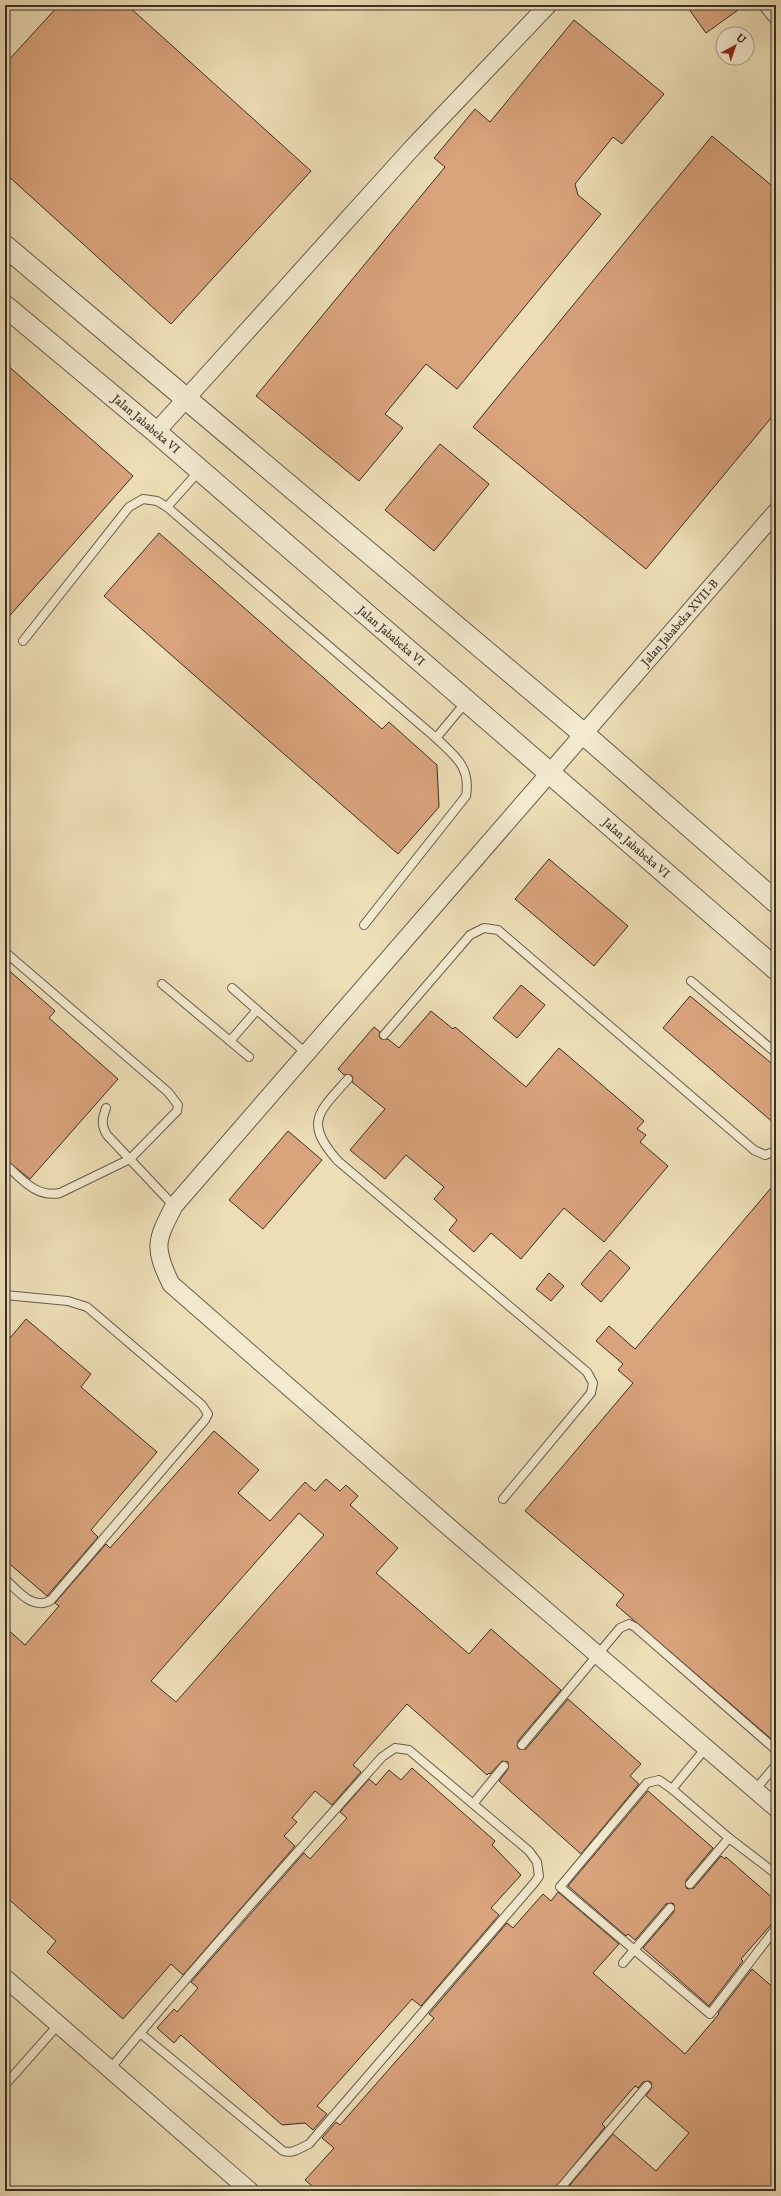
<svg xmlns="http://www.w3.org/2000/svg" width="781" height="2196" font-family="'IM FELL DW Pica',serif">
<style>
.building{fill:#d9a37c;stroke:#383027;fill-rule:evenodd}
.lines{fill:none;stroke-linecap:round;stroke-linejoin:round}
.service-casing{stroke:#655c4b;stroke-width:10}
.minor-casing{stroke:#655c4b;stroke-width:19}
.tertiary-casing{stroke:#655c4b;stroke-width:23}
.service{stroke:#f3ead0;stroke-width:8}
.minor{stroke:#f3ead0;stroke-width:17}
.tertiary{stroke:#f3ead0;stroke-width:21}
.labels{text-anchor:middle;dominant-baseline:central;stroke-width:3.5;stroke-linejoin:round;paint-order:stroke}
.street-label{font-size:12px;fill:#383027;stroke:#f3ead0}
</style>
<rect width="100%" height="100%" fill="#eddeb6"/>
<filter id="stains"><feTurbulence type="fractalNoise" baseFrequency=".005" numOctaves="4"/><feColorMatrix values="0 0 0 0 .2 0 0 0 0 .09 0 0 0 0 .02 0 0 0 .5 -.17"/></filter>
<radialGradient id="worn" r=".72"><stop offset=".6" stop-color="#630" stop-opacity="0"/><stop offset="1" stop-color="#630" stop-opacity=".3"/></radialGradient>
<g class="building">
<path d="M59 5H127L311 171 171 324 5 173V64Z"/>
<path d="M686 5H745L706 33Z"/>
<path d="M574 20 664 94 622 144 613 137 575 184 578 195 601 214 457 389 426 364 385 414 403 428 359 481 256 396 445 167 434 158 475 109 490 122Z"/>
<path d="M712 136 776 189V412L646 569 473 427Z"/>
<path d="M5 363 133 476 5 621Z"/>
<path d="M440 444 489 484 434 551 385 510Z"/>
<path d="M159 533 382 729 389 722 437 765 439 807 398 854 104 596Z"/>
<path d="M549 859 628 926 594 966 515 899Z"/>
<path d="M5 967 55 1011 49 1018 118 1079 30 1179 5 1159Z"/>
<path d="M521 985 545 1005 517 1038 493 1018Z"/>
<path d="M690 996 776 1067V1125L663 1028Z"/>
<path d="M431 1011 453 1029 455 1027 526 1087 559 1048 644 1121 637 1129 646 1135 640 1142 668 1166 604 1242 564 1208 521 1259 491 1233 474 1252 449 1230 457 1220 434 1199 444 1187 406 1155 385 1179 350 1150 385 1109 352 1082 353 1078 351 1075H344L338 1069 374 1027 380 1032 379 1036 381 1039H388L399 1048Z"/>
<path d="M288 1131 322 1160 263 1229 229 1200Z"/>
<path d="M776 1182V1743L616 1605 624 1595 525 1511 633 1383 618 1370 623 1364 596 1341 609 1326 635 1349Z"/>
<path d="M610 1250 630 1268 601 1302 581 1284Z"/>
<path d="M549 1273 564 1286 551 1301 536 1289Z"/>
<path d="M26 1319 91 1374 81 1387 157 1452 91 1530 98 1537 47 1596 5 1560V1344Z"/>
<path d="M214 1431 259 1470 238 1493 270 1521 305 1482 315 1491 326 1479 340 1491 346 1485 358 1496 350 1505 398 1548 376 1573 469 1654 491 1629 561 1690 518 1741 517 1746 519 1749H526L568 1699 641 1764 630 1776 639 1784 581 1854 499 1781 508 1769V1762L502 1761 490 1774 489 1773 487 1775 407 1704 353 1765 361 1772 332 1805 315 1791 292 1818 297 1822 284 1836 295 1846 183 1975 171 1964 123 2019 47 1952 56 1941 5 1896V1627L25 1645 59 1606 55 1603 106 1544 110 1548ZM299 1513 324 1535 176 1702 151 1681Z"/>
<path d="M412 1768 495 1841 492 1845 521 1875 491 1908 499 1915 421 2006 412 1999 317 2106 327 2114 313 2130 305 2123 282 2125 181 2035 174 2043 157 2028 174 2009 177 2012 198 1988 191 1982 304 1853 310 1859 347 1818 340 1812 369 1779 376 1785 389 1770 401 1780Z"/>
<path d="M648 1791 713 1848 686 1880V1888L689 1889 694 1888 721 1856 725 1859 726 1857 776 1901V1919L741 1959 743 1961 709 2006 643 1948 674 1912V1904L671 1903 666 1904 635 1940 628 1934 626 1936 568 1886Z"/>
<path d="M558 1892 619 1944 593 1973 685 2054 719 2014 718 2013 752 1969 776 1990V2191H565L613 2134 656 2171 689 2133 646 2096 652 2087 651 2082 648 2081 643 2082 638 2088 635 2086 602 2124 605 2127 553 2191H318L305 2180 334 2148 322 2138 336 2122 340 2125 434 2018 429 2014 507 1923 513 1928 543 1894 551 1901Z"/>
</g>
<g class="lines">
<defs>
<g id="service">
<path d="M167 507 199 471"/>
<path d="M23 641 129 507 143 499 157 501 167 507 436 738C455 756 471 767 466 796L364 925"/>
<path d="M436 738 466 702"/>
<path d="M5 952 168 1092 178 1105 177 1111 130 1159 60 1193C36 1198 22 1179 5 1164"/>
<path d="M691 981 776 1053"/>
<path d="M162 984 230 1041 257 1010"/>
<path d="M232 988 307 1054"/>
<path d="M384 1035 470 935 484 928 498 930 754 1150 765 1155 776 1151"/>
<path d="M230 1041 249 1057"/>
<path d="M348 1079C319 1112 303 1122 338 1161L587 1372 593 1383 591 1393 503 1499"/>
<path d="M106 1108C102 1119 101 1125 107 1135L174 1206"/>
<path d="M5 1295 68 1301 87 1307 202 1405 208 1414 205 1420 51 1600C33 1611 18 1591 5 1579"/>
<path d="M522 1745 620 1628 629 1624 635 1627 776 1750"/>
<path d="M705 1749 672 1789 659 1780 647 1783 560 1887 710 2014 776 1928"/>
<path d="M672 1789 729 1838 776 1874"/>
<path d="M755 1790 776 1765"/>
<path d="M473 1804 504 1766"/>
<path d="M690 1884 729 1838"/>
<path d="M623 1963 670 1908"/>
<path d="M110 2069C198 1963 290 1860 382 1757L395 1748 409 1750 529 1851 537 1862 539 1876 535 1882 309 2144C300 2148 293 2154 283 2151L140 2033"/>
<path d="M5 2085 58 2025"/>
<path d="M558 2191 647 2086"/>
</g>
<g id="minor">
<path d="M768 5 776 15"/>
<path d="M156 432 413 147 548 5"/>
<path d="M776 512 174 1206C156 1241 153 1247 171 1284L443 1522 776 1808"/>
<path d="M5 1978 250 2191"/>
</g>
<g id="tertiary">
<path d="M5 246 585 735 776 902"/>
<path id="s1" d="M5 306 156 432 776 969"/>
</g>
</defs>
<use href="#service" class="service-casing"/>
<use href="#minor" class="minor-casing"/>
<use href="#tertiary" class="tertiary-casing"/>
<use href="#service" class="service"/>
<use href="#minor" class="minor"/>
<use href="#tertiary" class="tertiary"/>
</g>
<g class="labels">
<g class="street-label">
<text stroke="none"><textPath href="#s1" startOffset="184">Jalan Jababeka VI</textPath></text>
<text transform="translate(680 623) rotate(-49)">Jalan Jababeka XVII-B</text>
<text stroke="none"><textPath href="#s1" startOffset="508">Jalan Jababeka VI</textPath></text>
<text stroke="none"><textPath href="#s1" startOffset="832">Jalan Jababeka VI</textPath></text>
</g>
</g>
<rect width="781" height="2196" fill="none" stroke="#eddeb6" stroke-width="20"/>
<rect x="6" y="6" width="769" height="2184" fill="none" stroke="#383027" stroke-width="2"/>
<rect x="10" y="10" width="761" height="2176" fill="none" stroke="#383027"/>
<g transform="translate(735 46) rotate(40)"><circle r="19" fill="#f3ead0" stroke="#a8a08c"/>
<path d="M0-3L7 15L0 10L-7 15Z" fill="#8f2418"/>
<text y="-6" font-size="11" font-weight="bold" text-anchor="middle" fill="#383027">U</text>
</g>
<rect width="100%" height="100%" filter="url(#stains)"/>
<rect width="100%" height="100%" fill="url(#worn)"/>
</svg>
